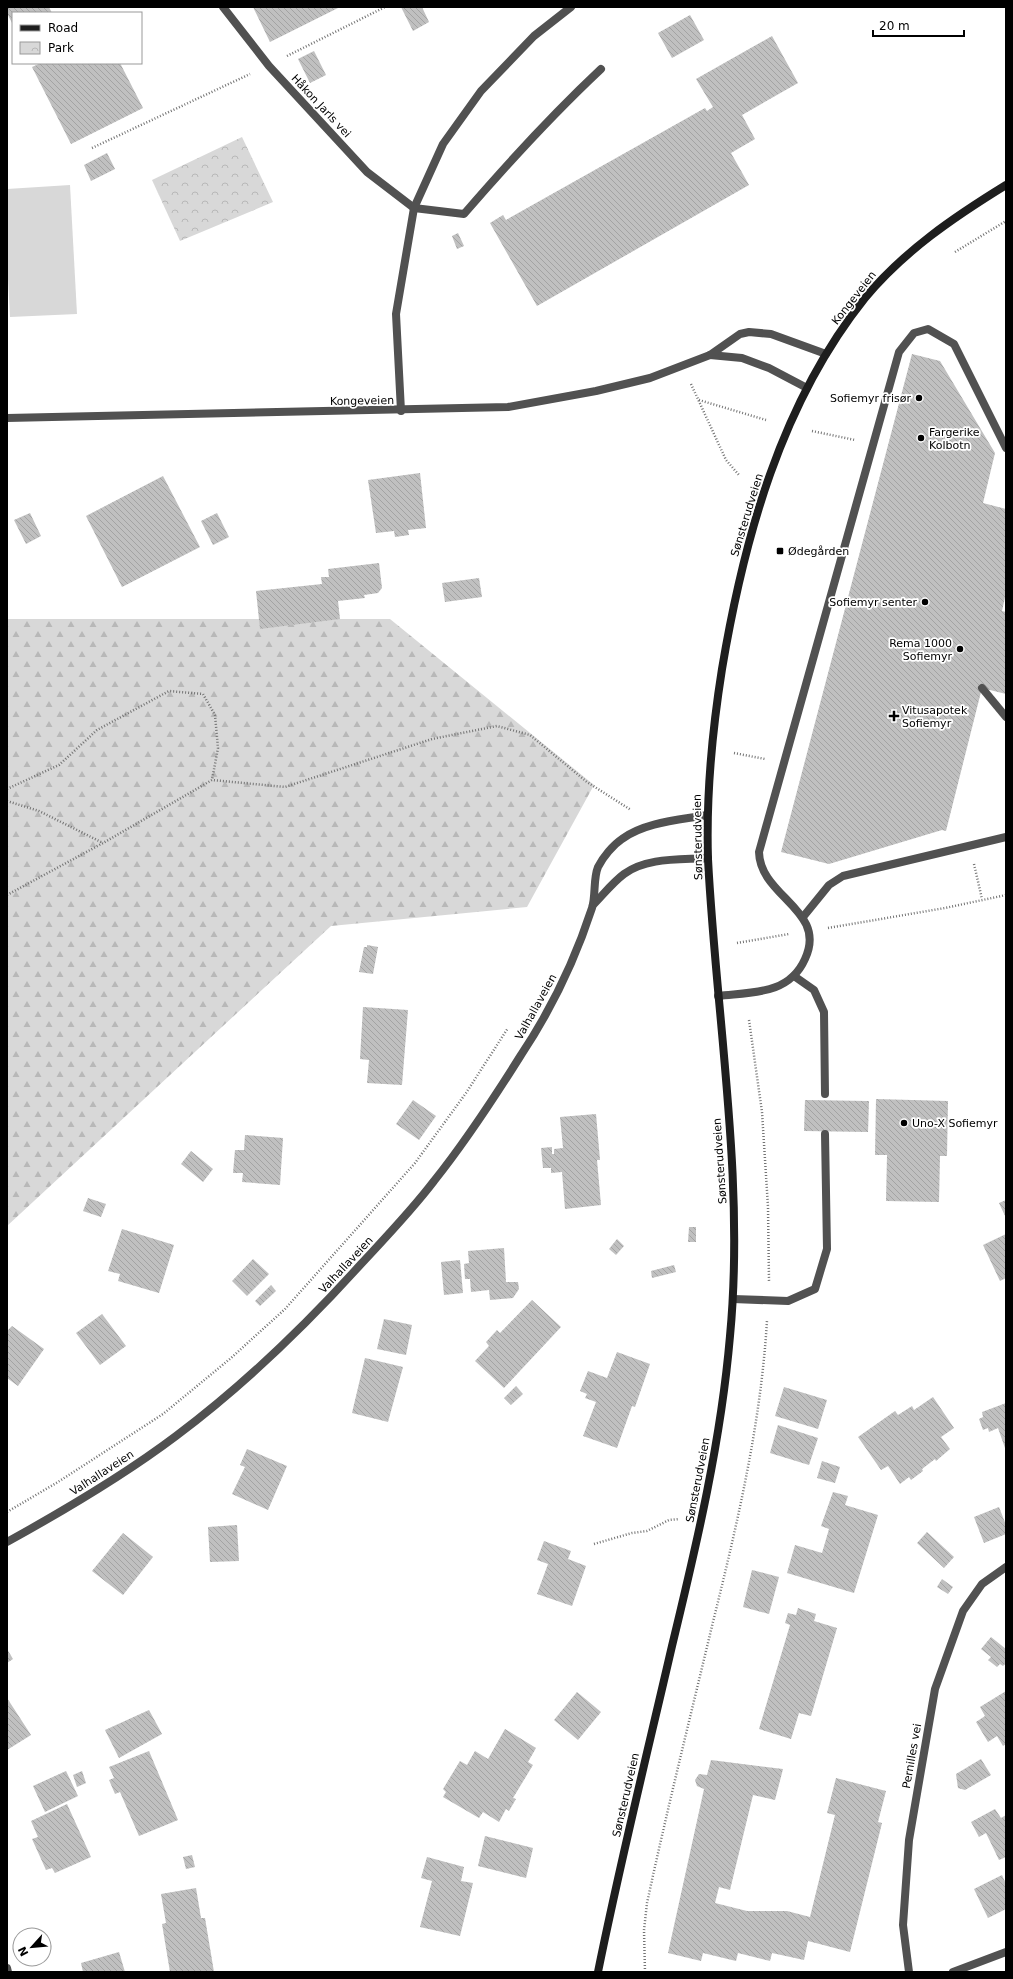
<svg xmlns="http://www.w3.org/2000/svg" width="1013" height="1979" font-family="'DejaVu Sans',sans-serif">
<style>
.forest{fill:url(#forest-firs)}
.park{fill:url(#park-crowns)}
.pitch{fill:#d8d8d8}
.building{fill:url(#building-back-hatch)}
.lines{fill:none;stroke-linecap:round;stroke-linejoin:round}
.path{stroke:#737373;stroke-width:2.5;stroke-dasharray:1 2;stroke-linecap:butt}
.service{stroke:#515151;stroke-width:8}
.minor{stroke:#515151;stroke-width:8}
.tertiary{stroke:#515151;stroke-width:8}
.secondary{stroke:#1e1e1e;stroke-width:8}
.poi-dot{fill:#000;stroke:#fff;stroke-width:1.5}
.labels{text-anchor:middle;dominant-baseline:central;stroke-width:3.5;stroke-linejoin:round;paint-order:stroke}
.street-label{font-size:11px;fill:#000;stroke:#fff}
.poi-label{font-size:11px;fill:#000;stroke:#fff;text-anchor:start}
</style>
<defs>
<pattern id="forest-firs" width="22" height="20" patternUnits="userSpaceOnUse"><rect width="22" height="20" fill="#d8d8d8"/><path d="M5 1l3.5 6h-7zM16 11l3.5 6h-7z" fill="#b8b8b8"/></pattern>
<pattern id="park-crowns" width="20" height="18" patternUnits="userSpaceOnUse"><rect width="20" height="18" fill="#d8d8d8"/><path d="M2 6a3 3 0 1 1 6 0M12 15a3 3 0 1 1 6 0" fill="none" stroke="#b8b8b8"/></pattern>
<pattern id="building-back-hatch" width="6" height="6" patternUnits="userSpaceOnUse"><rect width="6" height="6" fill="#c0c0c0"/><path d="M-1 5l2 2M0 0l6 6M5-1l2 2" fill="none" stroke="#a3a3a3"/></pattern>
</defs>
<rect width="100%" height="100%" fill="#fff"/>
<path class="forest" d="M7 619H390L594 785 527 907 331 926 7 1226Z"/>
<path class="park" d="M242 137 273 202 180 241 152 180Z"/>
<path class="pitch" d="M70 185 77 314 10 317 7 260V189Z"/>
<g class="building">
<path d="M7 7H49L52 13H13V25L7 13Z"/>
<path d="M253 7H340L270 42Z"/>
<path d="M401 7H422L429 22 413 31Z"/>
<path d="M690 15 704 40 672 58 658 33Z"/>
<path d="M772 36 798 83 742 115 755 139 731 153 749 185 537 306 490 223 503 215 506 220 705 108 707 111 713 107 696 79Z"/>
<path d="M314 51 326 75 310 83 298 59Z"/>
<path d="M41 63H120L143 108 71 144 32 67Z"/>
<path d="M107 153 115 169 91 181 84 165Z"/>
<path d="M458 233 464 246 457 249 452 236Z"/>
<path d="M912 354 940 361 995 453 983 503 1006 509V593L1002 611 1006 612V694L982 688 946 831 942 830 829 864 781 852Z"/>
<path d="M420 473 426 528 408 530 409 535 395 537 394 531 376 533 368 480Z"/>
<path d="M163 476 200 547 122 587 86 516Z"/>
<path d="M30 513 41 536 26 544 14 520Z"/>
<path d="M217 513 229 537 213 545 201 521Z"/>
<path d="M379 563 382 588 378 593 364 595 365 598 338 601 340 619 260 629 256 591 322 584 321 577H329L328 569Z"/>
<path d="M479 578 482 597 445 602 442 583Z"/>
<path d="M367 945 378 947 373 974 359 972 364 947H367Z"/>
<path d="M363 1007 408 1010 402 1085 367 1083 369 1060 360 1059Z"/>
<path d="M876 1099 948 1101 947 1156H940L939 1202 886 1201 887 1155H875Z"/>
<path d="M413 1100 436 1116 419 1140 396 1124Z"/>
<path d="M805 1100 869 1101 868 1132 804 1131Z"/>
<path d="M596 1114 600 1160H597L601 1205 565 1209 562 1172 551 1173V1168H543L541 1148 552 1147V1154H554V1149L563 1148 560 1117Z"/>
<path d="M245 1135 283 1138 280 1185 242 1182 243 1173H233L235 1150H244Z"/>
<path d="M191 1151 213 1169 203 1182 181 1164Z"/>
<path d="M88 1198 106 1204 101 1217 83 1211Z"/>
<path d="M1006 1200V1218L999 1203Z"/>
<path d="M689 1227H696V1242H688Z"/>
<path d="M122 1229 174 1245 159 1293 118 1281 120 1274 108 1271Z"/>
<path d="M1006 1234V1278L1000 1281 983 1245Z"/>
<path d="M617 1239 624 1246 616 1255 609 1249Z"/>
<path d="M504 1248 506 1282H518L519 1289 513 1298 490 1300 489 1290 471 1292 470 1279H465L464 1264 469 1263 468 1251Z"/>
<path d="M253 1259 269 1274 247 1296 232 1281Z"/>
<path d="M460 1260 463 1293 444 1295 441 1262Z"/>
<path d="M674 1265 676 1272 652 1278 651 1271Z"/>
<path d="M271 1285 276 1291 260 1306 255 1301Z"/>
<path d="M532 1300 561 1327 504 1388 475 1361 489 1346 486 1342 497 1330 500 1333Z"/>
<path d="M102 1314 126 1346 100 1365 76 1333Z"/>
<path d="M384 1319 412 1325 406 1355 377 1349Z"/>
<path d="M12 1326 44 1349 18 1386 7 1378V1331Z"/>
<path d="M617 1352 650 1364 635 1407 632 1406 617 1448 583 1436 596 1402 585 1398 587 1394 580 1391 588 1371 607 1378Z"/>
<path d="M365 1358 403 1367 388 1422 352 1413Z"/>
<path d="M516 1386 523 1394 511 1405 504 1398Z"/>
<path d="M784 1387 827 1400 818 1429 775 1416Z"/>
<path d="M933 1397 954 1428 941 1437 950 1449 936 1461 935 1459 922 1469 923 1471 911 1480 909 1477 900 1484 888 1466 881 1470 858 1437 895 1411 898 1415 912 1406 914 1410Z"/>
<path d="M1006 1403V1451L998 1428 989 1432 988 1428 983 1430 979 1419 983 1417 982 1412Z"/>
<path d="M778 1425 818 1438 809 1465 770 1453Z"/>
<path d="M247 1449 287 1466 268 1510 232 1494 245 1467 240 1465Z"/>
<path d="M822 1461 840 1467 835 1483 817 1478Z"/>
<path d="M833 1492 848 1496 845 1505 878 1515 854 1593 787 1573 795 1545 822 1553 829 1529 821 1526Z"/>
<path d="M999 1507 1006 1525V1534L984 1543 974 1517Z"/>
<path d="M237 1525 239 1561 210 1562 208 1527Z"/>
<path d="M927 1532 954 1557 944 1568 917 1543Z"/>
<path d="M123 1533 153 1557 123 1595 92 1571Z"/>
<path d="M544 1541 571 1551 568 1559 586 1566 572 1606 537 1594 548 1564 537 1560Z"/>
<path d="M752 1570 779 1577 769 1614 743 1607Z"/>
<path d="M942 1579 953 1587 948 1594 937 1587Z"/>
<path d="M798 1608 816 1614 814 1621 837 1628 811 1716 799 1713 791 1739 759 1729 790 1625 785 1623 788 1613 796 1615Z"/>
<path d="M991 1637 1006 1649V1663L1003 1666 1000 1664 997 1667 988 1660 991 1657 981 1649Z"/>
<path d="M7 1649 13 1659 7 1663Z"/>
<path d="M1006 1691V1744L1003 1746 997 1736 988 1742 976 1722 985 1716 980 1707Z"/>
<path d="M577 1692 601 1712 578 1740 554 1720Z"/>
<path d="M7 1698 31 1735 7 1750Z"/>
<path d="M149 1710 162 1734 119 1758 105 1730Z"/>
<path d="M505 1729 536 1748 528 1762 533 1765 513 1798 516 1799 509 1811 506 1809 499 1822 483 1812 479 1818 443 1797 446 1792 443 1789 460 1761 467 1765 475 1751 488 1759Z"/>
<path d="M149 1751 178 1820 139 1836 120 1792 115 1794 109 1780 114 1778 109 1767Z"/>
<path d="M981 1759 991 1775 965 1790 958 1788 956 1774Z"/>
<path d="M711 1760 783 1769 775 1800 753 1795 730 1890 719 1887 715 1903 747 1911H787L810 1917 835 1815 827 1813 836 1778 886 1791 878 1822 882 1823 850 1952 808 1941 804 1960 772 1953 770 1961 738 1953 736 1961 703 1953 701 1961 668 1953 704 1789 697 1786 695 1780 699 1774 707 1775Z"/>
<path d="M66 1771 78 1796 45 1812 33 1786Z"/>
<path d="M82 1771 86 1783 77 1787 73 1775Z"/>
<path d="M67 1804 91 1857 55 1873 52 1868 46 1870 32 1839 38 1837 31 1821Z"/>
<path d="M995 1809 1001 1818 1006 1815V1857L999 1860 986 1833 979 1837 971 1822Z"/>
<path d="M485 1836 533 1848 526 1878 478 1866Z"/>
<path d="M192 1855 195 1867 186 1869 183 1857Z"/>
<path d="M427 1857 464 1867 461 1881 473 1883 460 1936 420 1927 432 1881 421 1878Z"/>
<path d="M1002 1875 1006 1884V1909L988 1918 974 1889Z"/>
<path d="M196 1888 201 1918H205L214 1972H170L162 1924 166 1923 161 1894Z"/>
<path d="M119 1952 125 1972H83L81 1963Z"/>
</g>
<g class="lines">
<g class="path">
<path d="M287 56 385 7"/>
<path d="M92 148 250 74"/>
<path d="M955 252 1006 221"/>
<path d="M691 384 726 460 739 475"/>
<path d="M699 400 766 420"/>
<path d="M812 431 855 440"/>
<path d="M734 753 765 759"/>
<path d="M7 789 59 765 97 730 169 691 203 694 215 715 218 748 212 780"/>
<path d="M7 801 39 811 103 843"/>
<path d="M974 864 982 899"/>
<path d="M7 895 103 843 212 780 285 787 432 739 497 726 530 735 587 782 631 810"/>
<path d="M828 928 945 908 1006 895"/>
<path d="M737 943 789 934"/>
<path d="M749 1020 762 1112 768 1207 769 1281"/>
<path d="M7 1512 58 1482 163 1414 231 1358 285 1309 415 1163 466 1093 508 1028"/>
<path d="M594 1544 632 1533 647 1531 669 1520 679 1519"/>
<path d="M645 1972 644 1930 647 1903C667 1810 690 1718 712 1626 737 1525 761 1424 767 1320"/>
</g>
<g class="service">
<path d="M223 7 269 66 367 172 414 208 464 214C508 163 552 115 601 69"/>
<path d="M982 688 1006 717"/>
<path d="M803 917 829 885 843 876 1006 837"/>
<path d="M794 976 814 990 824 1012 825 1094"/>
<path d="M718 996C752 992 789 995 805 959 828 910 760 897 759 852L899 352 914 333 928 329 954 344 1006 448"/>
<path d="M733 1299 788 1301 815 1289 827 1249 825 1134"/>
</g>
<g class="minor">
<path d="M710 355 742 358 769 368 807 388"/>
<path d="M401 411 396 314 414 208 443 144 481 91 534 36 571 7"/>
<path d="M7 418 508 407 596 391 650 378 710 355 740 334 749 332 771 334 826 354"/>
<path d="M7 1968 8 1972"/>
<path d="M909 1972 903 1925 909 1840 935 1689 963 1611 982 1584 1006 1567"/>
<path d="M953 1972 1006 1952"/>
</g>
<g class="tertiary">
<path d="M593 905C603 895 612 883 624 874 647 857 681 860 708 858"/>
<path d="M7 1542C65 1510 123 1476 176 1436 244 1385 305 1326 361 1264 386 1237 412 1210 434 1181 466 1141 494 1098 521 1055 551 1010 575 960 592 908 596 895 593 879 598 867 603 857 613 845 622 839 645 822 680 820 707 815"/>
</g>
<path class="secondary" d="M598 1972C620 1863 647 1754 672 1646 697 1543 721 1441 730 1336 745 1179 716 1016 708 859 706 795 712 732 722 669 744 538 781 403 865 298 904 251 954 217 1006 185"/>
</g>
<g class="poi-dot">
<circle cx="919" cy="398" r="4"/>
<circle cx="921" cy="438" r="4"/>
<rect x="776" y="547" width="8" height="8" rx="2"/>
<circle cx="925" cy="602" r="4"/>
<circle cx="960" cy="649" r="4"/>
<path d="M892 710h4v4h4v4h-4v4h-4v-4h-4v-4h4z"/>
<circle cx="904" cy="1123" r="4"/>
</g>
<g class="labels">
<g class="street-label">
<text transform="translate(321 106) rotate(47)">Håkon Jarls vei</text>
<text transform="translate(854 298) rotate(-52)">Kongeveien</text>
<text transform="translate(362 401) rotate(-1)">Kongeveien</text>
<text transform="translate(747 515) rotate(-73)">Sønsterudveien</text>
<text transform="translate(698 837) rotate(-91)">Sønsterudveien</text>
<text transform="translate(536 1007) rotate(-61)">Valhallaveien</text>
<text transform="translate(720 1161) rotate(-94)">Sønsterudveien</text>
<text transform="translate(346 1265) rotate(-47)">Valhallaveien</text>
<text transform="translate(102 1473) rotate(-33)">Valhallaveien</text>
<text transform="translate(698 1480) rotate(-79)">Sønsterudveien</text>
<text transform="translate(912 1756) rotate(-80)">Pernilles vei</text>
<text transform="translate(626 1795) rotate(-77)">Sønsterudveien</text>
</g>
<g class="poi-label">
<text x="911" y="398" text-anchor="end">Sofiemyr frisør</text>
<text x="929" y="432">Fargerike<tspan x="929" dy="13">Kolbotn</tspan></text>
<text x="788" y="551">Ødegården</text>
<text x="917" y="602" text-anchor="end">Sofiemyr senter</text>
<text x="952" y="643" text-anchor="end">Rema 1000<tspan x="952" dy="13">Sofiemyr</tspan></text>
<text x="902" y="710">Vitusapotek<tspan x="902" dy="13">Sofiemyr</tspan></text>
<text x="912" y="1123">Uno-X Sofiemyr</text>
</g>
</g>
<rect width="1013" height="1979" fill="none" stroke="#000000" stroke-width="16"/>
<rect x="12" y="12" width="130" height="52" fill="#ffffff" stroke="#999999"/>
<rect x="20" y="25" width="20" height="6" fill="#1e1e1e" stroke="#999999"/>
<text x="48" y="32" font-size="12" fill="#000000">Road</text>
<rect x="20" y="42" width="20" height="12" fill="url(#park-crowns)" stroke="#999999"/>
<text x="48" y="52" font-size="12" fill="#000000">Park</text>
<g transform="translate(32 1947) rotate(243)"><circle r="19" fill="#ffffff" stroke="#999999"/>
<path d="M0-3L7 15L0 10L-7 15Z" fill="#000000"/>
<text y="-6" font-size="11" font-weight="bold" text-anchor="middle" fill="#000000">N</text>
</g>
<path d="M873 30v6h91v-6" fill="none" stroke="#000000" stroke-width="2"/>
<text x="879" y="30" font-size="12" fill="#000000" stroke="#ffffff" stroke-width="3" paint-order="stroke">20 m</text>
</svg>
